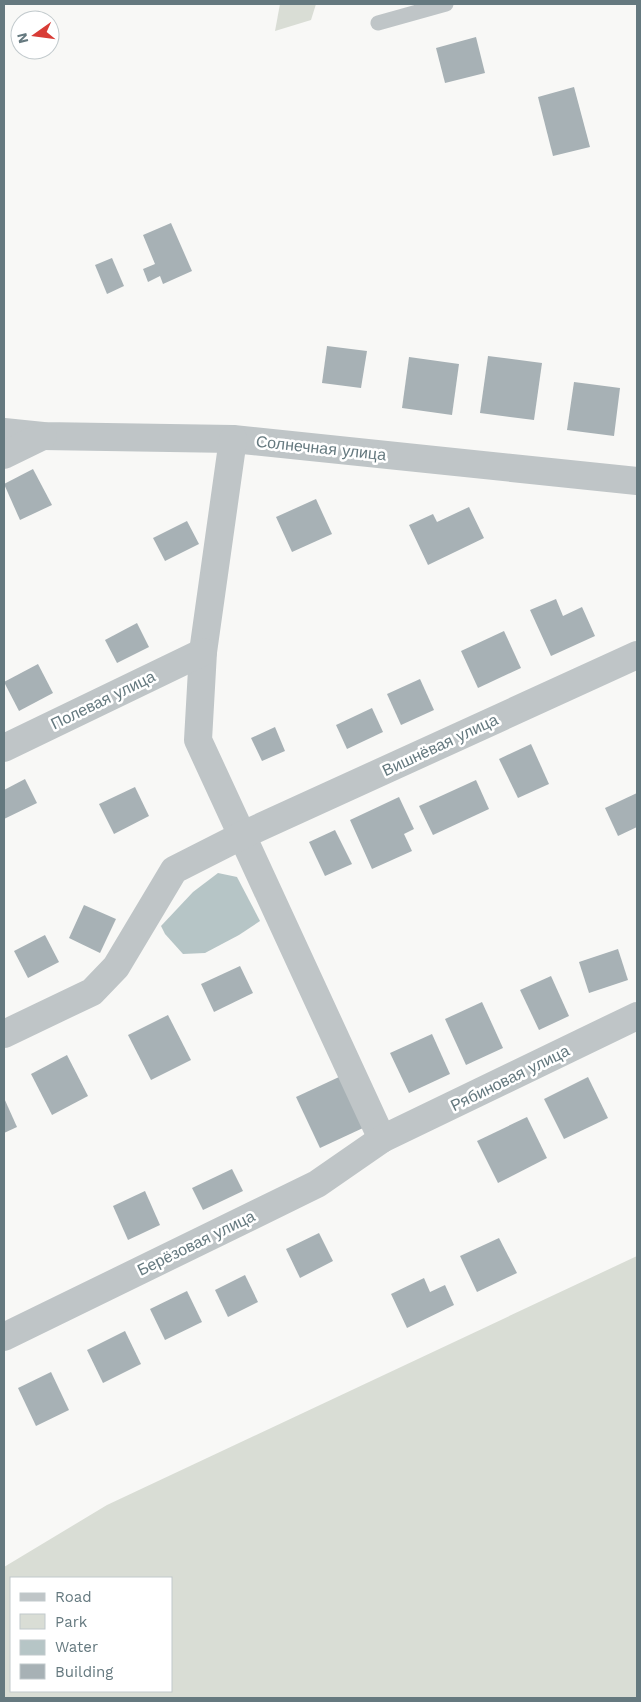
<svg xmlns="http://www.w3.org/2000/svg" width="641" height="1702" font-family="'Work Sans',sans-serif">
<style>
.green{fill:#d9ddd5;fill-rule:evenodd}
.water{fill:#b6c5c6}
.building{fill:#a7b1b5}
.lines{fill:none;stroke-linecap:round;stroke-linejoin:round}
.lane{stroke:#bfc5c7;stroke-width:15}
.street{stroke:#bfc5c7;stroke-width:28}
.labels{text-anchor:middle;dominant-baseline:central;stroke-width:5;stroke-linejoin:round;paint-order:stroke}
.street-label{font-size:16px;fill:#65797f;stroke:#fff}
</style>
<rect width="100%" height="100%" fill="#f8f8f6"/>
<g class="green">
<path d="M280 4H316L311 20 275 31Z"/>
<path d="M637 1256V1698H4V1567L107 1505ZM11 1578H171V1691H11Z"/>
</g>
<path class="water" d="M218 873 237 877 260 921 239 935 205 953 183 954 165 934 161 926 193 892Z"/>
<g class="building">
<path d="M476 37 485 73 445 83 436 48Z"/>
<path d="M574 87 590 147 553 156 538 97Z"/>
<path d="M171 223 192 271 163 284 160 276 148 282 143 269 155 264 143 235Z"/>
<path d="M112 258 124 286 107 294 95 265Z"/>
<path d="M327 346 367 351 361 388 322 383Z"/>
<path d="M488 356 542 363 534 420 480 413Z"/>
<path d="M409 357 459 364 452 415 402 408Z"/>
<path d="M574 382 620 388 614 436 567 430Z"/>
<path d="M33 469 52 505 20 520 4 484Z"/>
<path d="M316 499 332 534 292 552 276 517Z"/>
<path d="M469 507 484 538 428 565 409 525 433 514 437 522Z"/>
<path d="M187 521 199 544 165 561 153 538Z"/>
<path d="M556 599 563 616 582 607 595 636 551 656 530 610Z"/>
<path d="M137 623 149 647 117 663 105 640Z"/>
<path d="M504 631 521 668 478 688 461 651Z"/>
<path d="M38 664 53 693 19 711 4 682Z"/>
<path d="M420 679 434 710 401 725 387 694Z"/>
<path d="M372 708 383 732 347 749 336 725Z"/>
<path d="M275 727 285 751 262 761 251 738Z"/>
<path d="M531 744 549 784 518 798 499 759Z"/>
<path d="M25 779 37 803 4 819V790Z"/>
<path d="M476 780 489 809 433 835 419 806Z"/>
<path d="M135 787 149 816 114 834 99 804Z"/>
<path d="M637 793V827L618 836 605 808Z"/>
<path d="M399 797 414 829 404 834 412 851 372 869 350 820Z"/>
<path d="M335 830 352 864 325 876 309 842Z"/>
<path d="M84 905 116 919 100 953 69 938Z"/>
<path d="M45 935 59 962 28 978 14 951Z"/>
<path d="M618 949 628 980 589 993 579 962Z"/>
<path d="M240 966 253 993 214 1012 201 984Z"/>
<path d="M551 976 569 1016 539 1030 520 990Z"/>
<path d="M482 1002 503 1048 466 1065 445 1019Z"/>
<path d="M168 1015 191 1060 151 1080 128 1035Z"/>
<path d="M432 1034 450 1074 409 1093 390 1053Z"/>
<path d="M67 1055 88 1096 52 1115 31 1074Z"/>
<path d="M339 1077 363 1128 320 1148 296 1097Z"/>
<path d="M588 1077 608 1118 564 1139 544 1099Z"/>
<path d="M4 1098 17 1127 4 1133Z"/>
<path d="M527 1117 547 1158 498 1183 477 1141Z"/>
<path d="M232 1169 243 1191 203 1210 192 1188Z"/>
<path d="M145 1191 160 1225 128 1240 113 1206Z"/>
<path d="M319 1233 333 1261 300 1278 286 1249Z"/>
<path d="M499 1238 517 1273 477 1292 460 1256Z"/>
<path d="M245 1275 258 1302 228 1317 215 1290Z"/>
<path d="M424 1278 430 1292 445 1285 454 1305 407 1328 391 1294Z"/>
<path d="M187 1291 202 1322 165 1340 150 1309Z"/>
<path d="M125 1331 141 1364 103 1383 87 1350Z"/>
<path d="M51 1372 69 1410 36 1426 18 1388Z"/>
</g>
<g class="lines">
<path class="lane" d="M378 23 446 4"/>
<g class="street">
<path d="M4 432 43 436 233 439 637 481"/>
<path d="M233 439 203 652 198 740 382 1139"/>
<path d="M4 455 43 436"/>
<path d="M4 748 203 652"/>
<path d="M4 1034 92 992 116 967 174 870 243 835 637 655"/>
<path d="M4 1337 317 1184 382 1139 637 1016"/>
</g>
</g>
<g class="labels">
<g class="street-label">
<text transform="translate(321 448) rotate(6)">Солнечная улица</text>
<text transform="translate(103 700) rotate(-26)">Полевая улица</text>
<text transform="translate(440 745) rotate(-25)">Вишнёвая улица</text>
<text transform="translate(510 1078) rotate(-26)">Рябиновая улица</text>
<text transform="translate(196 1243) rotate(-26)">Берёзовая улица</text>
</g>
</g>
<rect width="641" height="1702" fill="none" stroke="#65797f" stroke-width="10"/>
<rect x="10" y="1577" width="162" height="115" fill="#ffffff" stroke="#c1c9cc"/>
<rect x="20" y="1593" width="25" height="8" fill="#bfc5c7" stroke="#c1c9cc"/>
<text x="55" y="1602" font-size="15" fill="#65797f">Road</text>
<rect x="20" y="1614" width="25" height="15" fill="#d9ddd5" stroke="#c1c9cc"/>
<text x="55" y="1627" font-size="15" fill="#65797f">Park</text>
<rect x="20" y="1640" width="25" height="15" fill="#b6c5c6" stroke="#c1c9cc"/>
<text x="55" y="1652" font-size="15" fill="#65797f">Water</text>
<rect x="20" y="1664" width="25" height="15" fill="#a7b1b5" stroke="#c1c9cc"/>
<text x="55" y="1677" font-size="15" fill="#65797f">Building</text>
<g transform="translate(35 35) rotate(256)"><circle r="24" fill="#ffffff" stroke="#c1c9cc"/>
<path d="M0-4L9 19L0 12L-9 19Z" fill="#d83c36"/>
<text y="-8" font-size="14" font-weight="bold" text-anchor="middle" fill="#65797f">N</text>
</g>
</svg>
